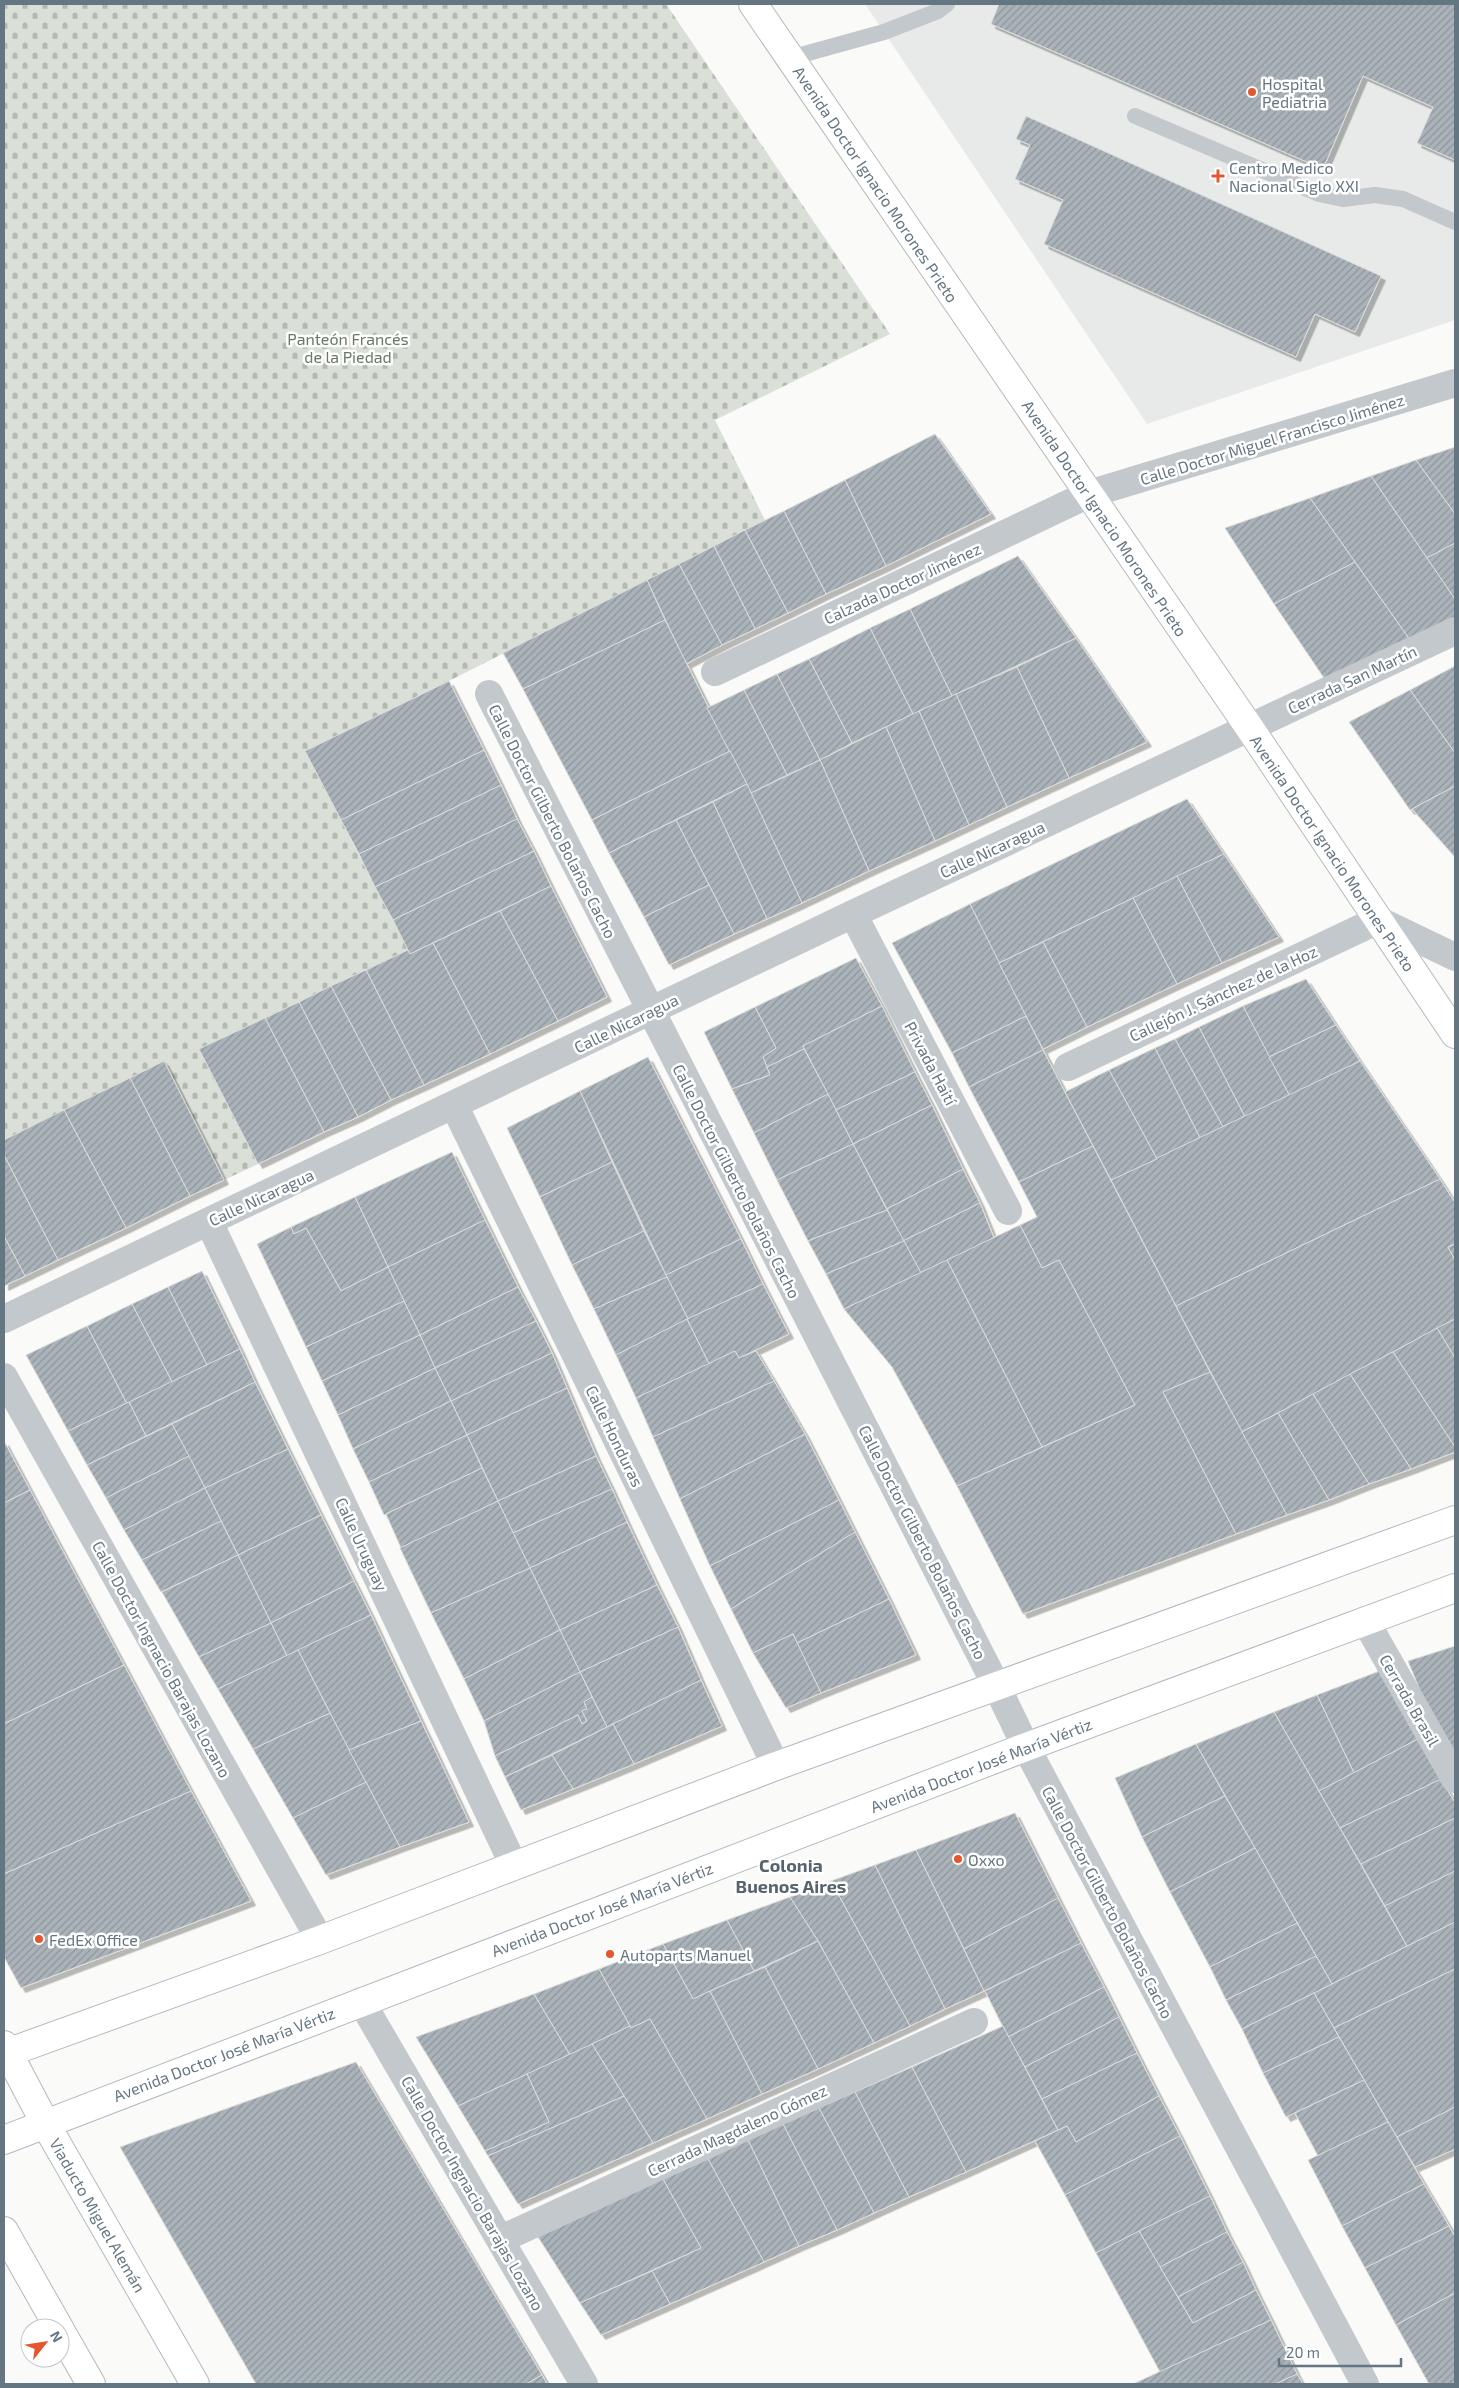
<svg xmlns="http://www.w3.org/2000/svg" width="1459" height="2388" font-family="'Exo 2',sans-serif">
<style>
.built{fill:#e8e9e9}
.cemetery{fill:url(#cemetery-stones)}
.building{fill:url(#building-hatch);stroke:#dcdcda;filter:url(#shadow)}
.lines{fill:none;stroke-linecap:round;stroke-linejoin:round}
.secondary-casing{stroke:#b3babf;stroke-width:30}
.primary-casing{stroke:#b5babe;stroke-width:30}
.motorway-casing{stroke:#b4b9bd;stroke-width:30}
.service{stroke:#c3c8cc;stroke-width:16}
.minor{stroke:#c3c8cc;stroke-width:28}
.secondary{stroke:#fff;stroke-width:28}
.primary{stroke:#fff;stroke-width:28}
.motorway{stroke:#fff;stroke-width:28}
.poi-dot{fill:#e4572e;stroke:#fff;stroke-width:2}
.labels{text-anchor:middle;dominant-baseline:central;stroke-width:5;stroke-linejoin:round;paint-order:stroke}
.poi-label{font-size:16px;fill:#657683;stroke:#fff;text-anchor:start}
.street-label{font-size:16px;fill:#657683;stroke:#fff}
.park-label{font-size:16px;fill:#687a64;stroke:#fff}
.neighbourhood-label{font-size:18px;font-weight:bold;fill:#57646e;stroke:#fff}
</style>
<defs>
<pattern id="cemetery-stones" width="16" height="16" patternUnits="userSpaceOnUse" patternTransform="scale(1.25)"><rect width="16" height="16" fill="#dadfd7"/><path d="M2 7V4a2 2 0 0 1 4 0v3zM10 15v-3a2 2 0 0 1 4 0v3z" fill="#b4b9b4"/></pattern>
<pattern id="building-hatch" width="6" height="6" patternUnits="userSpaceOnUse" patternTransform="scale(1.25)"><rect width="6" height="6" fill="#aab3b9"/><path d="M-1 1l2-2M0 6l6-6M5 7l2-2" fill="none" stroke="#8e969c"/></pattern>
<filter id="shadow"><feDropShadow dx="4.5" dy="4.5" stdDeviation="0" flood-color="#0004"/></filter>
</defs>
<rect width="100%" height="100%" fill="#fafaf8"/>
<path class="built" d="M865 4H1455V320L1147 424Z"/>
<path class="cemetery" d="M4 4H666L890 334 715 420 765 520 449 681 305 751 408 950 199 1049 258 1164 224 1180 164 1062 4 1140Z"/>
<g class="building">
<path d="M999 4H1455V160L1417 143 1433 107 1363 76 1323 169 991 24Z"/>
<path d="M1026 116 1381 276 1355 332 1315 314 1296 357 1044 244 1063 200 1015 179 1030 145 1016 139Z"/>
<path d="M935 434 991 514 886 566 845 480Z"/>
<path d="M1455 447V514L1416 460Z"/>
<path d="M1416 460 1455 514V543L1427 558 1371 476Z"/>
<path d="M1371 476 1455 599V619L1410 640 1310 498Z"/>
<path d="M845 480 886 566 826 594 784 511Z"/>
<path d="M1310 498 1355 562 1274 604 1225 528Z"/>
<path d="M784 511 826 594 788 613 745 530Z"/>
<path d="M745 530 788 613 755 629 714 546Z"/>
<path d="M1455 543V599L1427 558Z"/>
<path d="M714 546 755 629 722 645 679 564Z"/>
<path d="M1018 556 1076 638 952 696 910 609Z"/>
<path d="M1355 562 1410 640 1326 681 1274 604Z"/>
<path d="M679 564 722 645 686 664 647 580Z"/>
<path d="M647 580 665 620 523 689 503 653Z"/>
<path d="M910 609 952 696 913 714 870 628Z"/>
<path d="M665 620 730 751 592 820 523 689Z"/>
<path d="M870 628 913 714 852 743 809 659Z"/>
<path d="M1076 638 1147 742 1069 778 1017 667Z"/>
<path d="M809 659 852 743 820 760 777 674Z"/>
<path d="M1455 666V753L1410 690Z"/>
<path d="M1017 667 1069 778 1007 807 956 694Z"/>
<path d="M777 674 820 760 787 775 744 690Z"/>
<path d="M449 681 484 750 341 820 305 751Z"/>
<path d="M744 690 787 775 751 793 707 708Z"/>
<path d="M1410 690 1455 753V786L1410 810 1349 722Z"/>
<path d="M956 694 1007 807 969 825 919 711Z"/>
<path d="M919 711 969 825 935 841 886 727Z"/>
<path d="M886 727 935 841 869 871 820 760Z"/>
<path d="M484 750 501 785 359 854 341 820Z"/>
<path d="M730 751 747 784 609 853 592 820Z"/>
<path d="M820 760 869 871 802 903 751 793Z"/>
<path d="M747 784 802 903 767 919 713 802Z"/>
<path d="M501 785 517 819 375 887 359 854Z"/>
<path d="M1455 786V857L1412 809Z"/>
<path d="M1187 799 1224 854 999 963 970 904Z"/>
<path d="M713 802 767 919 734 934 676 820Z"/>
<path d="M517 819 534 851 393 920 375 887Z"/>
<path d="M676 820 709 885 644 917 609 853Z"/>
<path d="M534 851 551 886 410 954 393 920Z"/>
<path d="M1224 854 1279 937 1222 963 1177 876Z"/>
<path d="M1177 876 1222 963 1177 984 1133 898Z"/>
<path d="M709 885 734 934 669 965 644 917Z"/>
<path d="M551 886 607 997 558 1021 500 911Z"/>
<path d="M1133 898 1177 984 1087 1027 1043 942Z"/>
<path d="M970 904 1026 1016 952 1053 892 943Z"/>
<path d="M500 911 558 1021 490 1054 433 943Z"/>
<path d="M1043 942 1087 1027 1043 1049 999 963Z"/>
<path d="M433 943 490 1054 424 1085 366 970 408 950 410 954Z"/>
<path d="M856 958 882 1006 803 1046 804 1049 767 1067 763 1057 776 1048 755 1007Z"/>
<path d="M366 970 424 1085 391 1100 331 986Z"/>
<path d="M1306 979 1336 1025 1269 1057 1243 1006Z"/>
<path d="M331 986 391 1100 358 1117 299 1002Z"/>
<path d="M299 1002 358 1117 324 1132 265 1018Z"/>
<path d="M882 1006 915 1072 836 1110 803 1046Z"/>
<path d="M1243 1006 1290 1096 1245 1117 1199 1027Z"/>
<path d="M755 1007 776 1048 763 1057 770 1075 732 1089 704 1032Z"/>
<path d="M1026 1016 1043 1050 969 1087 952 1053Z"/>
<path d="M265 1018 324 1132 258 1164 199 1049Z"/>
<path d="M1336 1025 1360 1061 1290 1096 1269 1057Z"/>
<path d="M1199 1027 1245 1117 1223 1127 1175 1039Z"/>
<path d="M1175 1039 1223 1127 1200 1138 1155 1048Z"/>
<path d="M1155 1048 1200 1138 1157 1159 1109 1070Z"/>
<path d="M804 1049 828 1094 754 1133 732 1089 770 1075 767 1067Z"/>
<path d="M1043 1050 1093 1146 1019 1182 969 1087Z"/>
<path d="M648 1057 741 1239 666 1275 580 1091Z"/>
<path d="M164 1061 224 1180 190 1196 130 1078Z"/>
<path d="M1360 1061 1440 1179 1176 1306 1111 1180Z"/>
<path d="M1109 1070 1157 1159 1111 1180 1065 1092Z"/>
<path d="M915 1072 932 1105 853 1144 836 1110Z"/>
<path d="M130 1078 190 1196 126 1228 64 1110Z"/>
<path d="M580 1091 612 1162 540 1197 507 1128Z"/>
<path d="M828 1094 853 1144 777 1180 754 1133Z"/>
<path d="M932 1105 963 1169 887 1209 853 1144Z"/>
<path d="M64 1110 126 1228 58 1260 4 1155V1140Z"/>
<path d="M853 1144 887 1210 808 1241 777 1180Z"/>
<path d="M1093 1146 1210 1372 1163 1392 1236 1534 1023 1614 957 1486 1135 1405 1059 1260 1042 1268 1020 1225 1037 1217 1019 1182Z"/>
<path d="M452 1152 485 1220 388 1267 355 1197Z"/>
<path d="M4 1155 58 1260 25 1276 4 1236Z"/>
<path d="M612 1162 644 1231 572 1265 540 1197Z"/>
<path d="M963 1169 980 1203 903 1241 887 1209Z"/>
<path d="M1440 1179 1455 1203V1244L1448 1247 1455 1260V1319L1242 1432 1176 1306Z"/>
<path d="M355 1197 388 1267 341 1291 306 1228 294 1234 291 1227Z"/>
<path d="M980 1203 994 1238 921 1273 903 1241Z"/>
<path d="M887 1210 904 1241 826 1274 808 1241Z"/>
<path d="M485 1220 518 1287 420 1335 388 1267Z"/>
<path d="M1020 1225 1042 1268 1059 1260 1135 1405 1042 1447 947 1260Z"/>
<path d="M291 1227 294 1234 306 1228 341 1291 388 1267 404 1301 306 1347 257 1244Z"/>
<path d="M644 1231 667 1277 594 1309 572 1265Z"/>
<path d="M4 1236 25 1276 4 1286Z"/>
<path d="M741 1239 763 1284 688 1319 666 1275Z"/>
<path d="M904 1241 921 1273 844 1309 826 1274Z"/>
<path d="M1455 1244V1260L1448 1247Z"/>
<path d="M947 1260 1042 1447 957 1486 892 1367 844 1309Z"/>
<path d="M202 1271 240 1349 207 1365 168 1287Z"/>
<path d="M667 1277 688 1319 616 1355 594 1309Z"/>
<path d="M763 1284 789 1334 739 1358 735 1351 709 1364 687 1319Z"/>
<path d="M168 1287 207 1365 172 1382 132 1304Z"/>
<path d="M518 1287 536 1321 435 1368 420 1335Z"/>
<path d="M404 1301 420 1335 322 1381 306 1347Z"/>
<path d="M132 1304 172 1382 127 1404 87 1326Z"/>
<path d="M687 1319 709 1364 636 1398 616 1355Z"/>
<path d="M1455 1319V1358L1437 1328Z"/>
<path d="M536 1321 552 1353 451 1401 435 1368Z"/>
<path d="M87 1326 127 1404 68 1431 26 1355Z"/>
<path d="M1437 1328 1455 1358V1447L1393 1352Z"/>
<path d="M420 1335 435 1368 338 1415 322 1381Z"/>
<path d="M240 1349 255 1382 146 1436 129 1402Z"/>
<path d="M735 1351 739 1358 756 1351 774 1381 653 1437 636 1398Z"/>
<path d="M1393 1352 1455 1447V1452L1411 1469 1350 1374Z"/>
<path d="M552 1353 567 1388 467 1435 451 1401Z"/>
<path d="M435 1368 451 1401 353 1449 338 1415Z"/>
<path d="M1210 1372 1287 1515 1236 1534 1163 1392Z"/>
<path d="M1350 1374 1411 1469 1369 1484 1313 1394Z"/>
<path d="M774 1381 805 1434 680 1499 653 1437Z"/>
<path d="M255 1382 288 1449 205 1488 172 1424Z"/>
<path d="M567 1388 596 1456 498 1501 467 1435Z"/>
<path d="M1313 1394 1369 1484 1329 1500 1278 1413Z"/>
<path d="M451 1401 467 1435 369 1482 353 1449Z"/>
<path d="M129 1402 146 1436 87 1465 68 1431Z"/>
<path d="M1278 1413 1329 1500 1287 1515 1242 1432Z"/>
<path d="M172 1424 189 1456 106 1498 87 1465Z"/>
<path d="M805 1434 839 1500 710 1566 680 1499Z"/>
<path d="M467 1435 482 1468 384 1515 369 1482Z"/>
<path d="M4 1441 30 1490 4 1503Z"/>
<path d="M288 1449 321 1515 238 1555 205 1488Z"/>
<path d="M189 1456 205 1488 124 1530 106 1498Z"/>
<path d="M596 1456 612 1489 513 1533 498 1501Z"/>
<path d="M482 1468 498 1501 401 1548 386 1514Z"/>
<path d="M205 1488 221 1521 142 1560 124 1530Z"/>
<path d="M612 1489 627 1522 530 1568 513 1533Z"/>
<path d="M30 1490 124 1665 4 1724V1503Z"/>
<path d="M839 1500 855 1532 731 1609 710 1566Z"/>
<path d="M498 1501 530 1568 431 1613 400 1548Z"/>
<path d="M321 1515 354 1581 271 1623 238 1555Z"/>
<path d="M221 1521 238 1555 161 1592 142 1560Z"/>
<path d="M627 1522 657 1585 560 1630 530 1568Z"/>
<path d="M855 1532 889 1599 797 1643 793 1634 753 1653 731 1609Z"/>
<path d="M238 1555 271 1623 199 1657 162 1592Z"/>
<path d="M530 1568 560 1630 464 1679 431 1613Z"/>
<path d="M354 1581 371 1615 287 1656 271 1623Z"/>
<path d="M657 1585 678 1627 580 1672 560 1630Z"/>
<path d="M889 1599 916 1655 821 1693 797 1643Z"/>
<path d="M371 1615 421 1721 349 1750 298 1650Z"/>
<path d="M271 1623 287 1656 218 1689 199 1657Z"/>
<path d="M678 1627 701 1680 607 1727 580 1672Z"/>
<path d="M560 1630 580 1672 484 1721 464 1679Z"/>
<path d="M793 1634 821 1693 786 1708 753 1653Z"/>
<path d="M1455 1646V1754L1424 1700 1408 1661Z"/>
<path d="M298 1650 330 1713 253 1749 218 1689Z"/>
<path d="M124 1665 191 1791 4 1874V1724Z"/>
<path d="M1390 1667 1418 1739 1354 1773 1317 1695Z"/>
<path d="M580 1672 592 1697 584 1702 587 1709 582 1711 587 1721 582 1724 578 1715 495 1756 484 1721Z"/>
<path d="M701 1680 722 1726 634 1764 613 1724Z"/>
<path d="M1317 1695 1354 1773 1319 1791 1274 1712Z"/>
<path d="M592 1697 607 1727 505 1777 495 1756 578 1715 582 1724 587 1721 582 1711 587 1709 584 1702Z"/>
<path d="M1274 1712 1407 1946 1332 1984 1196 1744Z"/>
<path d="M330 1713 366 1782 293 1818 253 1749Z"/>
<path d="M421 1721 469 1822 400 1847 349 1750Z"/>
<path d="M613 1724 634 1764 573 1789 552 1755Z"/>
<path d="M1418 1739 1441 1779 1340 1828 1319 1791Z"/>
<path d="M1196 1744 1225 1796 1142 1837 1115 1778Z"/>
<path d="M552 1755 573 1789 521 1810 505 1777Z"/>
<path d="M1441 1779 1455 1803V1818L1361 1864 1340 1828Z"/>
<path d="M366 1782 400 1847 326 1875 293 1818Z"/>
<path d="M191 1791 251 1901 21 1988 4 1957V1874Z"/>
<path d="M1225 1796 1255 1848 1170 1892 1142 1837Z"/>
<path d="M1015 1813 1058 1898 964 1949 916 1850Z"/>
<path d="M1455 1818V1871L1385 1906 1361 1864Z"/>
<path d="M1255 1848 1297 1923 1210 1967 1170 1892Z"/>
<path d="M916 1850 984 1991 945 2009 875 1865Z"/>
<path d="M875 1865 945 2009 910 2026 831 1881Z"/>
<path d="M1455 1871V1922L1407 1946 1385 1906Z"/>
<path d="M831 1881 910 2026 874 2043 818 1941 790 1897Z"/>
<path d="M790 1897 818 1941 754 1971 727 1920Z"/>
<path d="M1058 1898 1081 1943 984 1991 964 1949Z"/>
<path d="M727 1920 754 1971 693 1999 663 1944Z"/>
<path d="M1455 1922V1969L1334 2028 1314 1993Z"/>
<path d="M1297 1923 1316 1956 1226 2000 1210 1967Z"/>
<path d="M818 1941 874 2043 818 2069 765 1967Z"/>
<path d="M1081 1943 1104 1987 1008 2037 985 1991Z"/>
<path d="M663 1944 693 1999 710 1991 762 2094 707 2119 650 2019 631 2028 599 1969Z"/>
<path d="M1316 1956 1332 1984 1242 2029 1226 2000Z"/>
<path d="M765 1967 818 2069 762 2094 710 1991Z"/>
<path d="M599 1969 630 2026 570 2055 534 1994Z"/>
<path d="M1455 1969V2107L1397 2137 1334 2028Z"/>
<path d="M1104 1987 1119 2017 1025 2067 1008 2037Z"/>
<path d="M1314 1993 1339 2037 1263 2073 1242 2029Z"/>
<path d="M534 1994 570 2055 458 2106 416 2037Z"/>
<path d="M1119 2017 1137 2053 1042 2099 1025 2067Z"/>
<path d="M650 2019 707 2119 653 2143 592 2044 630 2026 631 2028Z"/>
<path d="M1003 2026 1058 2130 966 2172 912 2067Z"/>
<path d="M1339 2037 1364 2080 1286 2117 1263 2073Z"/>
<path d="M592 2044 624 2096 488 2156 485 2151 549 2122 527 2074Z"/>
<path d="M1137 2053 1159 2096 1076 2142 1067 2126 1058 2130 1042 2099Z"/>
<path d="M356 2062 542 2375 526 2384H256L120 2147Z"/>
<path d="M912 2067 966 2172 909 2197 855 2092Z"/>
<path d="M527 2074 549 2122 485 2151 458 2106Z"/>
<path d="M1364 2080 1388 2122 1318 2156 1295 2113Z"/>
<path d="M855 2092 909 2197 874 2213 819 2108Z"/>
<path d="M624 2096 653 2143 518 2204 488 2156Z"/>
<path d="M1159 2096 1180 2136 1065 2195 1035 2141 1067 2126 1076 2142Z"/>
<path d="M1455 2107V2149L1415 2167 1397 2137Z"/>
<path d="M819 2108 874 2213 837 2230 783 2124Z"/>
<path d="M1388 2122 1424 2184 1342 2226 1308 2160Z"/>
<path d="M783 2124 837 2230 799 2246 748 2140Z"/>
<path d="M1180 2136 1210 2196 1096 2253 1065 2195Z"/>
<path d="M748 2140 799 2246 764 2262 708 2159Z"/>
<path d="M708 2159 764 2262 670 2304 652 2271 701 2248 663 2179Z"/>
<path d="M663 2179 701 2248 580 2303 538 2237Z"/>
<path d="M1424 2184 1449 2226 1365 2268 1342 2226Z"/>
<path d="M1210 2196 1227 2232 1160 2267 1139 2231Z"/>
<path d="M1449 2226 1455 2237V2293L1396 2325 1365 2268Z"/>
<path d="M1139 2231 1193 2323 1256 2290 1271 2320 1160 2372 1096 2253Z"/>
<path d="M1227 2232 1243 2262 1178 2297 1160 2267Z"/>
<path d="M1243 2262 1256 2290 1193 2323 1178 2297Z"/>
<path d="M652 2271 670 2304 601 2335 580 2303Z"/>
<path d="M1455 2293V2384H1429L1396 2325Z"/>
<path d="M1271 2320 1297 2374 1275 2384H1133Z"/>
<path d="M1297 2374 1303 2384H1275Z"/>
<path d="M542 2375 547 2384H526Z"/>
</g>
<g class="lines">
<defs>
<g id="secondary">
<path d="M4 2045 45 2123 195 2384"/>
<path d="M4 2054 320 1940 776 1766 1455 1520"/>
<path d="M4 2140 1026 1747 1455 1588"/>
</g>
<path id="primary" d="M753 4 1249 727 1455 1034"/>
<g id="motorway">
<path d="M4 2231 59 2328"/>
<path d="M60 2330 91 2384"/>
</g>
</defs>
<use href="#secondary" class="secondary-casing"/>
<use href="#primary" class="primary-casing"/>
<use href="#motorway" class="motorway-casing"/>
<g class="service">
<path d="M790 58 884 32 938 11 947 4"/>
<path d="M1135 116 1319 194 1343 199 1375 195 1403 199 1455 222"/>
</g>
<g class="minor">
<path d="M715 672 1089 494 1455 383"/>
<path d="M489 694 996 1685 1026 1747 1365 2384"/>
<path d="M853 914 1008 1211"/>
<path d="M1068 1067 1378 920 1455 957"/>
<path d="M454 1105 776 1766"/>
<path d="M209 1222 514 1866"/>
<path d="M4 1319 853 914 1455 631"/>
<path d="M4 1377 320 1940"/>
<path d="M1365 1620 1455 1779"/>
<path d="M361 2001 584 2384"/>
<path d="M501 2239 974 2022"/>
</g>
<use href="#secondary" class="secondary"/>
<use href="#primary" class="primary"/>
<use href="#motorway" class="motorway"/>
</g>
<g class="poi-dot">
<circle cx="1252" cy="92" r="5"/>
<path d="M1215.5 168.5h5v5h5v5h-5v5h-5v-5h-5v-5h5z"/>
<circle cx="958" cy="1859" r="5"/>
<circle cx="39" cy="1939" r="5"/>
<circle cx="610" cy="1954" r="5"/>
</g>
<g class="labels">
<g class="poi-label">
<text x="1262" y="83">Hospital<tspan x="1262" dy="18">Pediatria</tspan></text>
<text x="1229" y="167">Centro Medico<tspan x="1229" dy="18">Nacional Siglo XXI</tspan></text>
<text x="968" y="1859">Oxxo</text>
<text x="49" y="1939">FedEx Office</text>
<text x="620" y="1954">Autoparts Manuel</text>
</g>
<g class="street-label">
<text transform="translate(876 184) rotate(56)">Avenida Doctor Ignacio Morones Prieto</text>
<text transform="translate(1272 439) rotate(-17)">Calle Doctor Miguel Francisco Jiménez</text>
<text transform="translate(1105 518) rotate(56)">Avenida Doctor Ignacio Morones Prieto</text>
<text transform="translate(902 583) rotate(-25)">Calzada Doctor Jiménez</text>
<text transform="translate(1352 679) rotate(-25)">Cerrada San Martín</text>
<text transform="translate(553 821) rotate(63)">Calle Doctor Gilberto Bolaños Cacho</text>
<text transform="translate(992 849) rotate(-25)">Calle Nicaragua</text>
<text transform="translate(1333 853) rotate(56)">Avenida Doctor Ignacio Morones Prieto</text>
<text transform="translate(1223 993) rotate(-25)">Callejón J. Sánchez de la Hoz</text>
<text transform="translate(626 1023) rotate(-26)">Calle Nicaragua</text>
<text transform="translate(931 1063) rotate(62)">Privada Haití</text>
<text transform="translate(737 1181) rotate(63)">Calle Doctor Gilberto Bolaños Cacho</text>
<text transform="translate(261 1197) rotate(-25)">Calle Nicaragua</text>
<text transform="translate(615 1436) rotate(64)">Calle Honduras</text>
<text transform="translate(923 1542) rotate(63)">Calle Doctor Gilberto Bolaños Cacho</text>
<text transform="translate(362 1544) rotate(65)">Calle Uruguay</text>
<text transform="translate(162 1659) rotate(61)">Calle Doctor Ingnacio Barajas Lozano</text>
<text transform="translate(1410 1700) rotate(60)">Cerrada Brasil</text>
<text transform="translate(981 1765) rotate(-21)">Avenida Doctor José María Vértiz</text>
<text transform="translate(1108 1902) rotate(62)">Calle Doctor Gilberto Bolaños Cacho</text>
<text transform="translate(602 1909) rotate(-21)">Avenida Doctor José María Vértiz</text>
<text transform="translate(224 2054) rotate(-21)">Avenida Doctor José María Vértiz</text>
<text transform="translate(737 2130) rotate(-25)">Cerrada Magdaleno Gómez</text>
<text transform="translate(473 2193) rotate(60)">Calle Doctor Ingnacio Barajas Lozano</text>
<text transform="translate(98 2215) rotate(60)">Viaducto Miguel Alemán</text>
</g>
<g class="park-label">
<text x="348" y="338">Panteón Francés<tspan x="348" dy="18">de la Piedad</tspan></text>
</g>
<g class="neighbourhood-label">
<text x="791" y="1865">Colonia<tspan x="791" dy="21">Buenos Aires</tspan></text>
</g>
</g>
<rect width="1459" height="2388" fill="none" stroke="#657683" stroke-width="10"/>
<g transform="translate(45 2343) rotate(60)"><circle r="24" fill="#ffffff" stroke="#c1c8cd"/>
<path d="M0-4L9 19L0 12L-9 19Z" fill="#e4572e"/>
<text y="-8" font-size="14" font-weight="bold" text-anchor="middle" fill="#657683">N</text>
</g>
<path d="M1279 2358v8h122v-8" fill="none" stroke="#657683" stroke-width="2.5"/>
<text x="1286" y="2358" font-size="15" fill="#657683" stroke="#ffffff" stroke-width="4" paint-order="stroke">20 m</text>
</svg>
